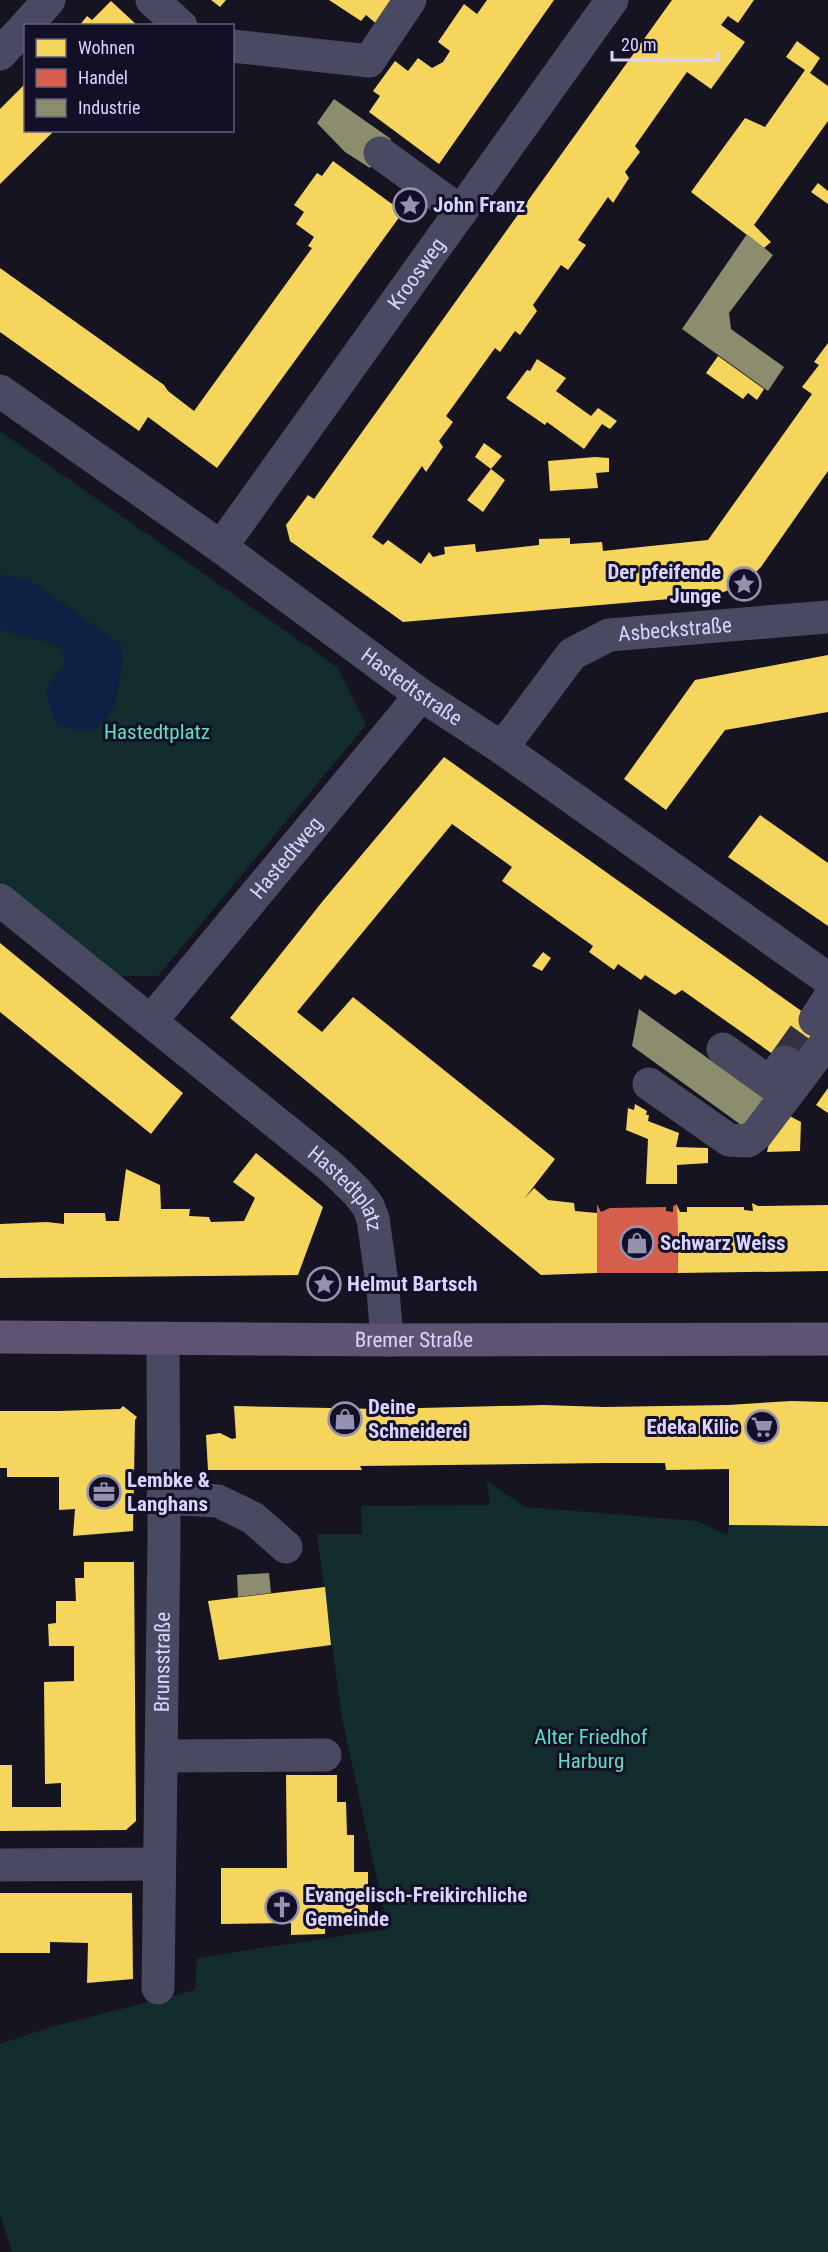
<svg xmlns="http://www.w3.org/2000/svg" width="828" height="2252" font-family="'Roboto Condensed',sans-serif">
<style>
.green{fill:#132c2d}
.water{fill:#0d2144}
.homes{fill:#f6d55c}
.shops{fill:#d6604d}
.industry{fill:#8c8c6e}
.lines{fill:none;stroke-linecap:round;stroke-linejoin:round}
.minor-tunnel{stroke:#333142;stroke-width:33;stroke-dasharray:33 16;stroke-linecap:butt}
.minor{stroke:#4a4962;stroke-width:33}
.major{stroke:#5e5373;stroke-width:33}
.labels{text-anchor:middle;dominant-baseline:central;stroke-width:6;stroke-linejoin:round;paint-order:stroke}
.poi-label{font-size:21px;font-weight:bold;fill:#d9d4ff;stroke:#130f26;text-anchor:start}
.street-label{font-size:21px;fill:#d9d4ff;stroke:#130f26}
.park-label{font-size:21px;fill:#5fe0c0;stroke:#130f26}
</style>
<rect width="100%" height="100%" fill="#161421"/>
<g class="green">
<path d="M0 431 337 667 366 725 158 976H115L0 882Z"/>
<path d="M487 1481 525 1507 697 1521 727 1535 729 1525 828 1526V2252H12L0 2214V2044L51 2027 195 1990 197 1958 388 1929 342 1718 317 1534H362L361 1506 490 1505Z"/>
</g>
<path class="water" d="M0 575H8L28 579 121 644C124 658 122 667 120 681 115 720 95 744 56 723L46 694 47 686 64 666V653L57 645 0 630Z"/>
<g class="homes">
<path d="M211 0H226L220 7Z"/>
<path d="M329 0H398L379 26 366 15 361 21Z"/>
<path d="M487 0H554L439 164 369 112 380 96 373 91 395 61 408 71 418 58 432 68 443 62 450 51 438 42 464 4 477 14Z"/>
<path d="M672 0H754L738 23 728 16 721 25 745 42 711 89 687 72 635 146 640 152 625 172 629 178 613 203 608 197 578 240 586 245 568 270 561 265 533 305 537 311 520 335 515 331 500 352 495 348 446 416 453 422 439 441 443 447 426 472 422 466 372 537 383 545 388 540 421 564 429 552 433 557 445 554 444 547 475 544 476 552 539 545V539L570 538V544L602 542 603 551 708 540 812 394 802 387 819 365 814 362 828 343V471L761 567 744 584 716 595 403 622 290 541 286 525 308 495 314 499Z"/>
<path d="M111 1 138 26H79L87 16 92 20Z"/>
<path d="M797 41 820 58 810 73 828 86V121L754 225 771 242 764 248 691 192 745 118 765 127 805 70 786 57Z"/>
<path d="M26 83V130H55L0 184V109Z"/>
<path d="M333 161 403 212 217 468 148 417 139 431 0 332V268L164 385 168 391 194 411 312 248 308 246 314 237 296 224 304 212 294 205 317 173 322 176Z"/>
<path d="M818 183 828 191V204L811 192Z"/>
<path d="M718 356 764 389 757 400 748 393 743 399 706 373Z"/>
<path d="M537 359 566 378 556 391 591 416 598 408 617 421 610 429 602 424 584 449 547 422 545 425 506 398 527 370 530 371Z"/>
<path d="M484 443 502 456 491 469 505 480 483 512 467 500 491 469 475 457Z"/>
<path d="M595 457 609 458V472L596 473 598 488 550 491 548 461Z"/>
<path d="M828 655V712L725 730 666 810 624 779 695 680Z"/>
<path d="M444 757 824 1027 794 1069 682 990 675 995 645 975 641 980 618 964 614 970 589 952 593 946 502 881 512 867 452 824 297 1012 322 1032 353 997 555 1159 524 1199 534 1188 548 1200 574 1203 575 1211 597 1213V1273L541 1275 230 1018 322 902Z"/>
<path d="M760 815 828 863V926L728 857Z"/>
<path d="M0 943 183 1093 151 1134 0 1012Z"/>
<path d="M543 952 551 958 542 971 532 966Z"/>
<path d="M828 1088V1113L816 1105Z"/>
<path d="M635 1104 647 1111 646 1115H649L648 1121 679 1133 676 1147 708 1148V1163L677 1165V1184H646L648 1139 626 1130 628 1108 634 1110Z"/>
<path d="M786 1114 801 1122 800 1151 767 1152 771 1135Z"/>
<path d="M256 1153 323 1207 298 1275 0 1278V1224L47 1222 64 1224V1213H105L106 1221H119L126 1169 160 1185 161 1209H190L189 1216 209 1217 211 1222 244 1221 255 1198 233 1182Z"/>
<path d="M752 1203 758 1206 828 1205V1271L678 1273 677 1205 680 1212H687V1207H744V1210L753 1211Z"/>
<path d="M791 1401 828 1402V1526L729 1525V1469L666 1470 665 1463H604L360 1466 362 1470H208L206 1435 220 1433 232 1439 236 1438 234 1406 380 1409 544 1405 604 1407 728 1405Z"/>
<path d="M123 1406 137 1417 135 1420 133 1531 73 1536 75 1509 59 1510V1477H7V1468H0V1411H59L120 1409Z"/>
<path d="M84 1562H134L136 1821 126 1830 0 1831V1765H12V1807H61V1783L45 1784 44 1682 74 1681V1646H49L48 1624 56 1623V1601H76L75 1578H84Z"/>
<path d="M325 1587 331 1645 219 1660 208 1601Z"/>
<path d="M286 1775H337V1802H346L347 1835H354V1872H368V1918L325 1922V1934L291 1935V1923L221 1924V1868H287Z"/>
<path d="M0 1893H132L133 1979 87 1983 88 1943 50 1942V1953H0Z"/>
</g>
<path class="shops" d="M597 1204 601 1212 610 1208 666 1207V1211L673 1212V1206L677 1204 678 1273H597Z"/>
<g class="industry">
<path d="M334 99 391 139 370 168 345 152 317 123Z"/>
<path d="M747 234 773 255 729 313 731 329 784 367 768 391 682 329Z"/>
<path d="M639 1009 769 1102 748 1130 632 1046Z"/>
<path d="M269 1573 271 1593 238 1597 237 1575Z"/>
</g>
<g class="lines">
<path class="minor-tunnel" d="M785 1062 815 1020"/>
<g class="minor">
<path d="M152 0 181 26"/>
<path d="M26 26 49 0"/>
<path d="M232 46 369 61 410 0"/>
<path d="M0 54 26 26"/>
<path d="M380 153 461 212"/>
<path id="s1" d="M0 391 221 547 421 695 502 748 828 979"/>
<path id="s2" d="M221 547 612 0"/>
<path id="s3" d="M502 748 572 654 609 635 828 617"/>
<path id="s4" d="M0 900 330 1166 357 1192 368 1206 373 1219 383 1290 387 1340"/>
<path d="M815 1020 828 1000"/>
<path id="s5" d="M151 1021 421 695"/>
<path d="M723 1049 770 1083 785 1062"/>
<path d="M649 1084 729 1140 748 1141 757 1134 828 1040"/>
<path d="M163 1498 218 1501 253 1518 286 1547"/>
<path d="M161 1756 325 1755"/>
<path d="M0 1865 159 1864"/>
<path id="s6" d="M158 1988 164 1538 163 1338"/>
</g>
<path class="major" id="s7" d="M0 1337 387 1340 828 1339"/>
</g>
<defs>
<symbol id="sight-ring" viewBox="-11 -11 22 22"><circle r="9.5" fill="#130f26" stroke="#9591b1" stroke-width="1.5"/><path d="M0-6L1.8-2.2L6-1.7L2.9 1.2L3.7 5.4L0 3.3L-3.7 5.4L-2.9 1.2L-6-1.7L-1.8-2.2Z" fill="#9591b1"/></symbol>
<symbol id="shop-ring" viewBox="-11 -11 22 22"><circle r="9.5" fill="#130f26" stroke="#9591b1" stroke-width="1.5"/><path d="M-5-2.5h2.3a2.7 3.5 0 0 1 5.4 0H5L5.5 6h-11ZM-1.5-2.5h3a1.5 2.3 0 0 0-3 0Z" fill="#9591b1"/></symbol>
<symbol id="supermarket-ring" viewBox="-11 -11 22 22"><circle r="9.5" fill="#130f26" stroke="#9591b1" stroke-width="1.5"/><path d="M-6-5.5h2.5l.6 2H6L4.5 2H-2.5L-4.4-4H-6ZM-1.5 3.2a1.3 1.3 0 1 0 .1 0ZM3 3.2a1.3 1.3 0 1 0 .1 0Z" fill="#9591b1"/></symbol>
<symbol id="office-ring" viewBox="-11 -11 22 22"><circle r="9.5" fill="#130f26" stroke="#9591b1" stroke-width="1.5"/><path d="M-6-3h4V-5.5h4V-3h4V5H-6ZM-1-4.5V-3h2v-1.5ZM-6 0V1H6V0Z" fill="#9591b1"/></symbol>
<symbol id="church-ring" viewBox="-11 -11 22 22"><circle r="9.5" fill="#130f26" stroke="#9591b1" stroke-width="1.5"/><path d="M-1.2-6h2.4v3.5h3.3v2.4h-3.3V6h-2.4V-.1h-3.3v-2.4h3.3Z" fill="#9591b1"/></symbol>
</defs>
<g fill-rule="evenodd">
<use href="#sight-ring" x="391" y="186" width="38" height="38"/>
<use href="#sight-ring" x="725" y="565" width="38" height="38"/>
<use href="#shop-ring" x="618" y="1224" width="38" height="38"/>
<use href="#sight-ring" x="305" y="1265" width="38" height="38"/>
<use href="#shop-ring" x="326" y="1400" width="38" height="38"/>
<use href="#supermarket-ring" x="743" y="1408" width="38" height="38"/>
<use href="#office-ring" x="85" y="1473" width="38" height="38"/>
<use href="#church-ring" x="263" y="1888" width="38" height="38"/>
</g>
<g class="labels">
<g class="poi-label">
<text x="433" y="205">John Franz</text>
<text x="721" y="572" text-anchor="end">Der pfeifende<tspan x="721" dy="24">Junge</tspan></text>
<text x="660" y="1243">Schwarz Weiss</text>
<text x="347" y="1284">Helmut Bartsch</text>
<text x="368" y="1407">Deine<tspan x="368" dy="24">Schneiderei</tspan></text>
<text x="739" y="1427" text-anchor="end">Edeka Kilic</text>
<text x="127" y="1480">Lembke &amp;<tspan x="127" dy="24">Langhans</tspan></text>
<text x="305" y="1895">Evangelisch-Freikirchliche<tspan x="305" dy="24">Gemeinde</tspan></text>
</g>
<g class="street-label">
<text stroke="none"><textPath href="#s2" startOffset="336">Kroosweg</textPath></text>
<text stroke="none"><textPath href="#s3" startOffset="225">Asbeckstraße</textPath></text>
<text stroke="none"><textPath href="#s1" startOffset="507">Hastedtstraße</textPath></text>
<text stroke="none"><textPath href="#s5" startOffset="212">Hastedtweg</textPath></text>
<text stroke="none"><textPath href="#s4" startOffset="452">Hastedtplatz</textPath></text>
<text stroke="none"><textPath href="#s7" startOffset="414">Bremer Straße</textPath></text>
<text stroke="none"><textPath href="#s6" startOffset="326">Brunsstraße</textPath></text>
</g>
<g class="park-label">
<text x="157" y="732">Hastedtplatz</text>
<text x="591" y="1737">Alter Friedhof<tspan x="591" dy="24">Harburg</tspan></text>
</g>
</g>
<rect x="24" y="24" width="210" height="108" fill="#130f26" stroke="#625e7d" stroke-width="1.5"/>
<rect x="36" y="39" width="30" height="18" fill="#f6d55c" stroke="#625e7d" stroke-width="1.5"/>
<text x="78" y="54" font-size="18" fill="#d9d4ff">Wohnen</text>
<rect x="36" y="69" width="30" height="18" fill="#d6604d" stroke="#625e7d" stroke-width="1.5"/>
<text x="78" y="84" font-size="18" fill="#d9d4ff">Handel</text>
<rect x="36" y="99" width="30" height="18" fill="#8c8c6e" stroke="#625e7d" stroke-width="1.5"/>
<text x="78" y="114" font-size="18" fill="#d9d4ff">Industrie</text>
<path d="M612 51v9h106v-9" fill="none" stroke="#d9d4ff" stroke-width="3"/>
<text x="621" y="51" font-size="18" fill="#d9d4ff" stroke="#130f26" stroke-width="4.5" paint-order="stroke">20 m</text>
</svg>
